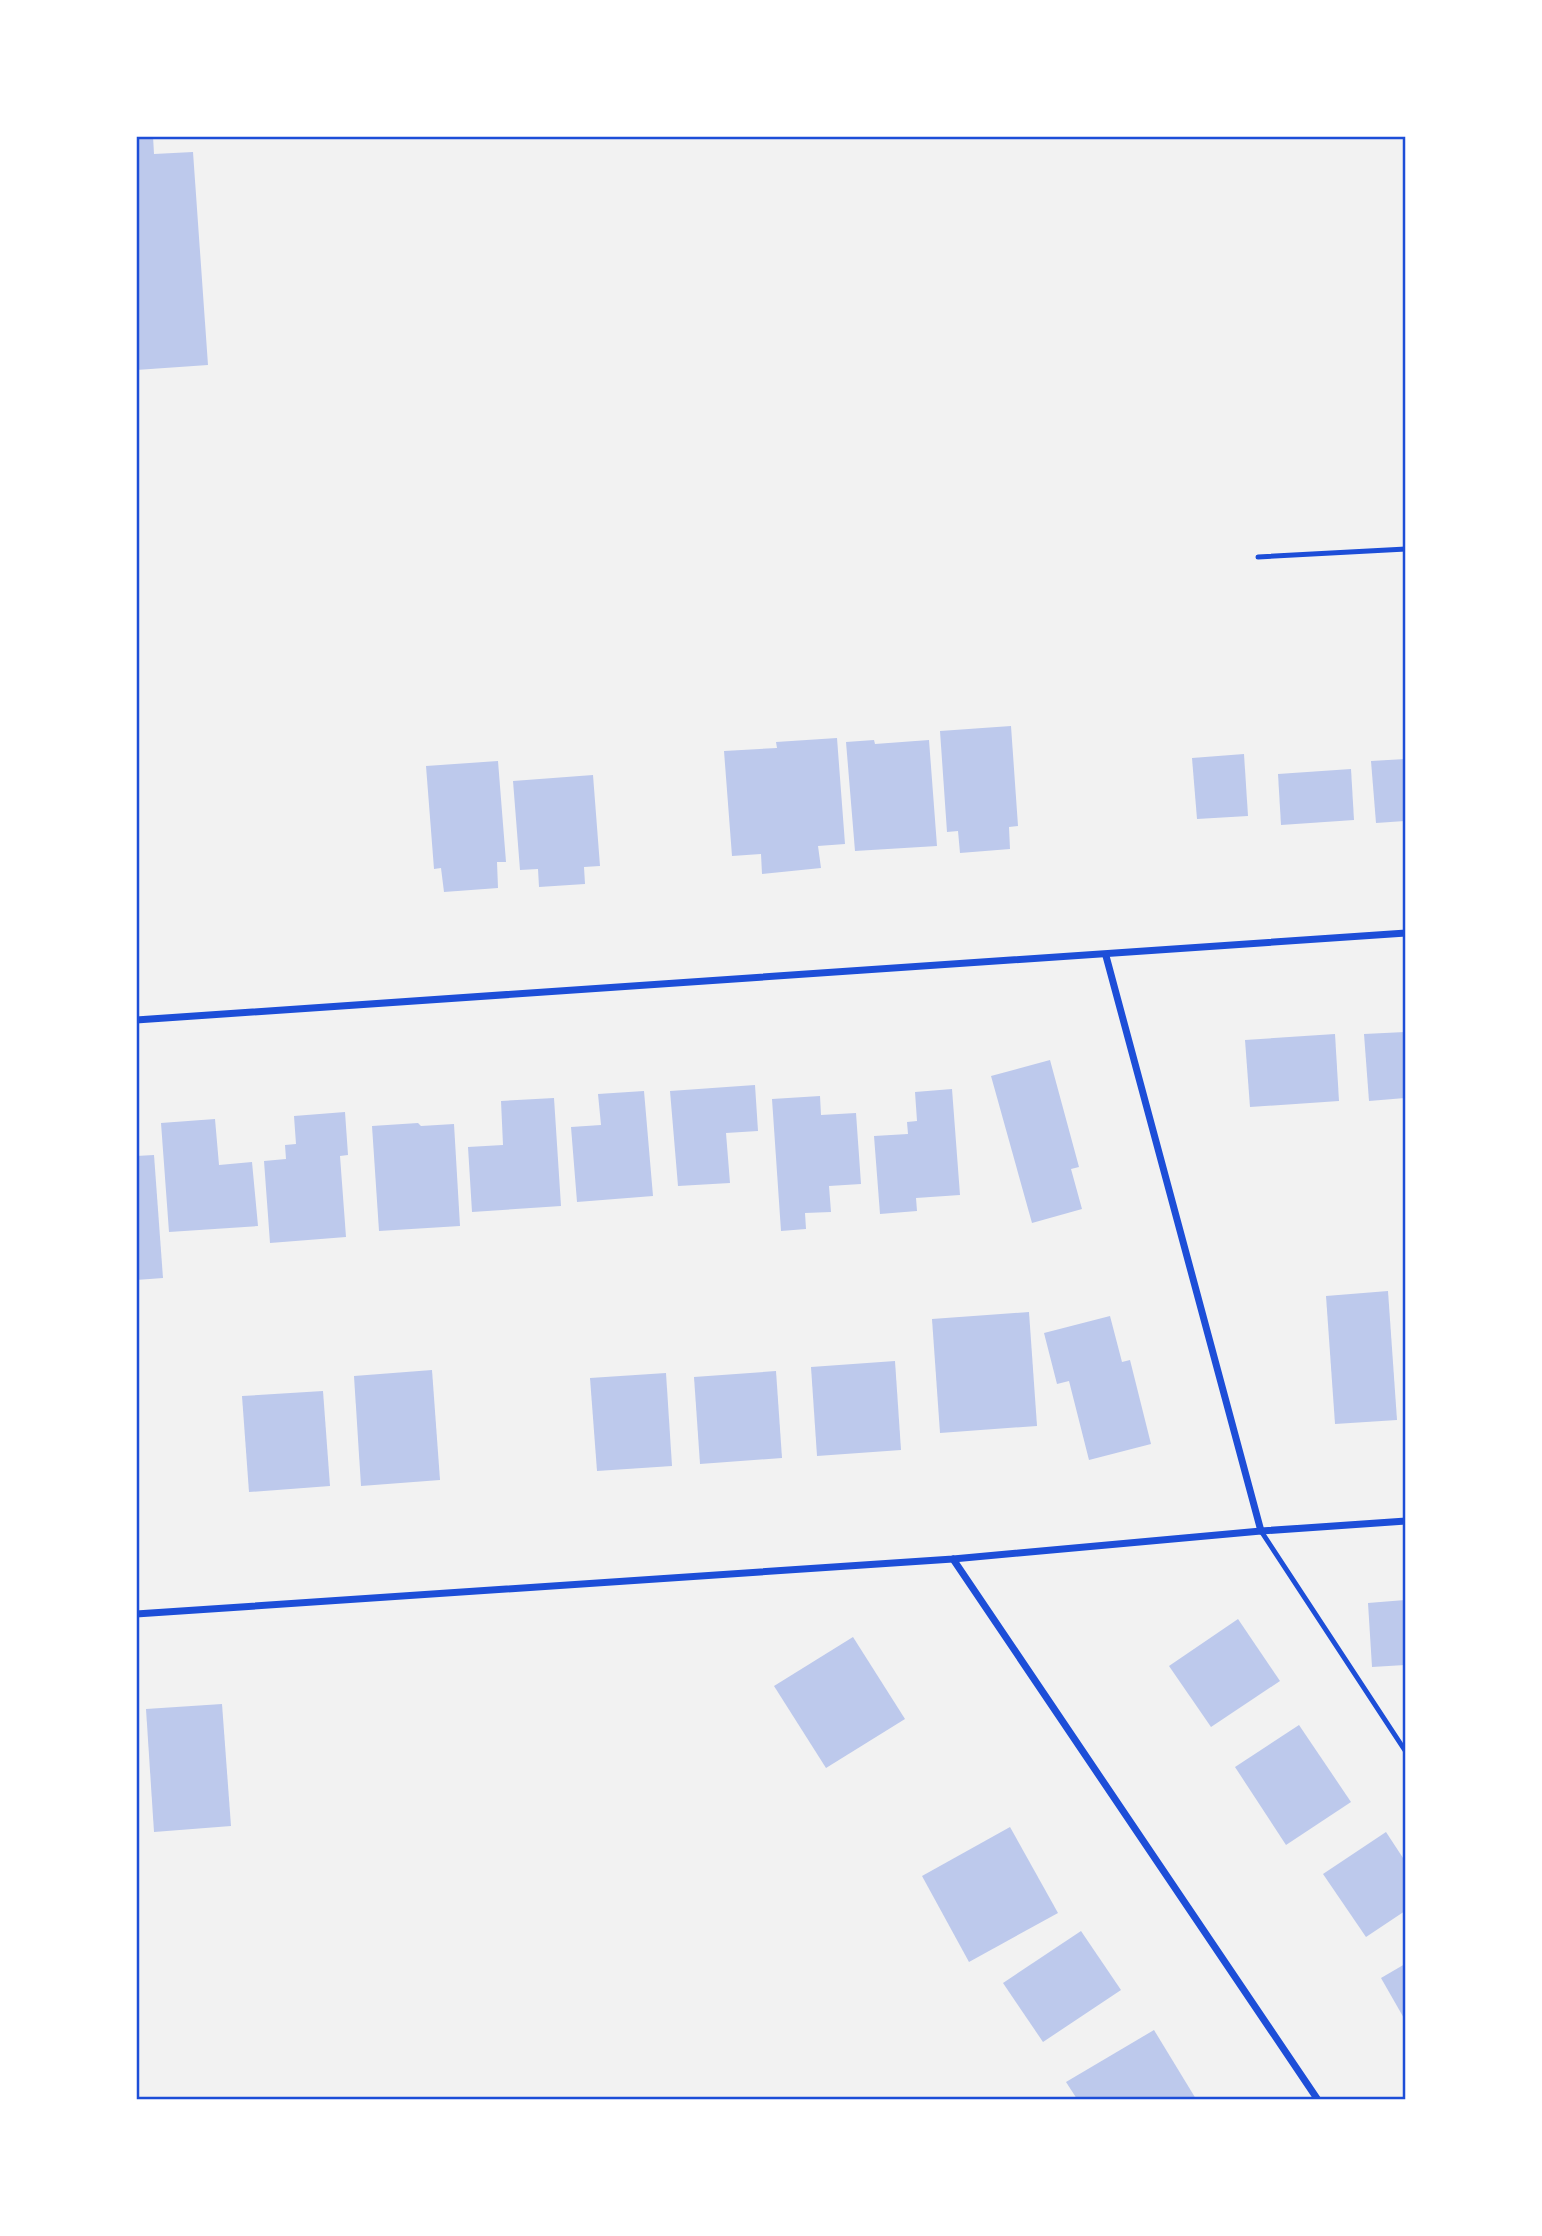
<svg xmlns="http://www.w3.org/2000/svg" width="1542" height="2236" font-family="'Work Sans',sans-serif">
<style>
.building{fill:#bdc9ec}
.lines{fill:none;stroke-linecap:round;stroke-linejoin:round}
.service{stroke:#1d4ed8;stroke-width:5}
.minor{stroke:#1d4ed8;stroke-width:7}
.neatline{fill:none;stroke:#1d4ed8;stroke-width:2.5}
</style>
<rect width="100%" height="100%" fill="#f2f2f2"/>
<g class="building">
<path d="M136 136H153L154 154 193 152 208 365 136 370Z"/>
<path d="M1011 726 1018 826 1009 827 1010 849 960 853 958 831 947 832 940 731Z"/>
<path d="M837 738 845 844 818 846 821 868 762 874 761 854 732 856 724 751 777 748 776 742Z"/>
<path d="M874 740 875 744 929 740 937 846 855 851 846 742Z"/>
<path d="M1244 754 1248 816 1197 819 1192 758Z"/>
<path d="M1405 759V821L1376 823 1371 761Z"/>
<path d="M498 761 506 862H497L498 888 444 892 441 868 434 869 426 766Z"/>
<path d="M1351 769 1354 820 1281 825 1278 774Z"/>
<path d="M593 775 600 866 584 867 585 884 539 887 538 869 520 870 513 781Z"/>
<path d="M1405 1032V1098L1369 1101 1364 1034Z"/>
<path d="M1335 1034 1339 1101 1250 1107 1245 1040Z"/>
<path d="M1050 1060 1079 1167 1071 1169 1082 1209 1032 1223 991 1076Z"/>
<path d="M755 1085 758 1131 726 1133 730 1183 678 1186 670 1091Z"/>
<path d="M952 1089 960 1195 916 1198 917 1211 880 1214 874 1136 908 1134 907 1122 917 1121 915 1092Z"/>
<path d="M644 1091 653 1196 577 1202 571 1127 601 1125 598 1094Z"/>
<path d="M820 1096 821 1115 856 1113 861 1184 829 1186 831 1212 805 1213 806 1229 781 1231 772 1099Z"/>
<path d="M554 1098 561 1206 472 1212 468 1147 503 1145 501 1101Z"/>
<path d="M345 1112 348 1155 340 1156 346 1237 270 1243 264 1161 286 1159 285 1145 296 1144 294 1116Z"/>
<path d="M215 1119 219 1165 252 1162 258 1226 169 1232 161 1123Z"/>
<path d="M418 1123 421 1126 454 1124 460 1226 379 1231 372 1126Z"/>
<path d="M154 1155 163 1278 136 1280V1156Z"/>
<path d="M1388 1291 1397 1420 1335 1424 1326 1296Z"/>
<path d="M1029 1312 1037 1426 940 1433 932 1319Z"/>
<path d="M1110 1316 1122 1362 1130 1360 1151 1444 1089 1460 1069 1381 1057 1384 1044 1333Z"/>
<path d="M895 1361 901 1450 817 1456 811 1367Z"/>
<path d="M432 1370 440 1480 361 1486 354 1376Z"/>
<path d="M776 1371 782 1458 700 1464 694 1377Z"/>
<path d="M666 1373 672 1466 597 1471 590 1378Z"/>
<path d="M323 1391 330 1486 249 1492 242 1396Z"/>
<path d="M1405 1600V1665L1372 1667 1368 1603Z"/>
<path d="M1238 1619 1280 1681 1211 1727 1169 1666Z"/>
<path d="M853 1637 905 1719 826 1768 774 1686Z"/>
<path d="M222 1704 231 1826 154 1832 146 1709Z"/>
<path d="M1299 1725 1351 1802 1286 1845 1235 1767Z"/>
<path d="M1010 1827 1058 1913 969 1962 922 1876Z"/>
<path d="M1386 1832 1405 1861V1911L1366 1937 1323 1874Z"/>
<path d="M1081 1931 1121 1990 1043 2042 1003 1983Z"/>
<path d="M1405 1964V2020L1381 1978Z"/>
<path d="M1154 2030 1196 2099H1077L1066 2082Z"/>
</g>
<g class="lines">
<g class="service">
<path d="M1258 557 1406 549"/>
<path d="M1261 1531 1406 1752"/>
</g>
<g class="minor">
<path d="M1106 956 1261 1531"/>
<path d="M136 1020 1406 933"/>
<path d="M953 1559 1318 2100"/>
<path d="M136 1614 953 1559 1261 1531 1406 1521"/>
</g>
</g>
<rect width="1542" height="2236" fill="none" stroke="#ffffff" stroke-width="276"/>
<rect x="138" y="138" width="1266" height="1960" class="neatline"/>
</svg>
